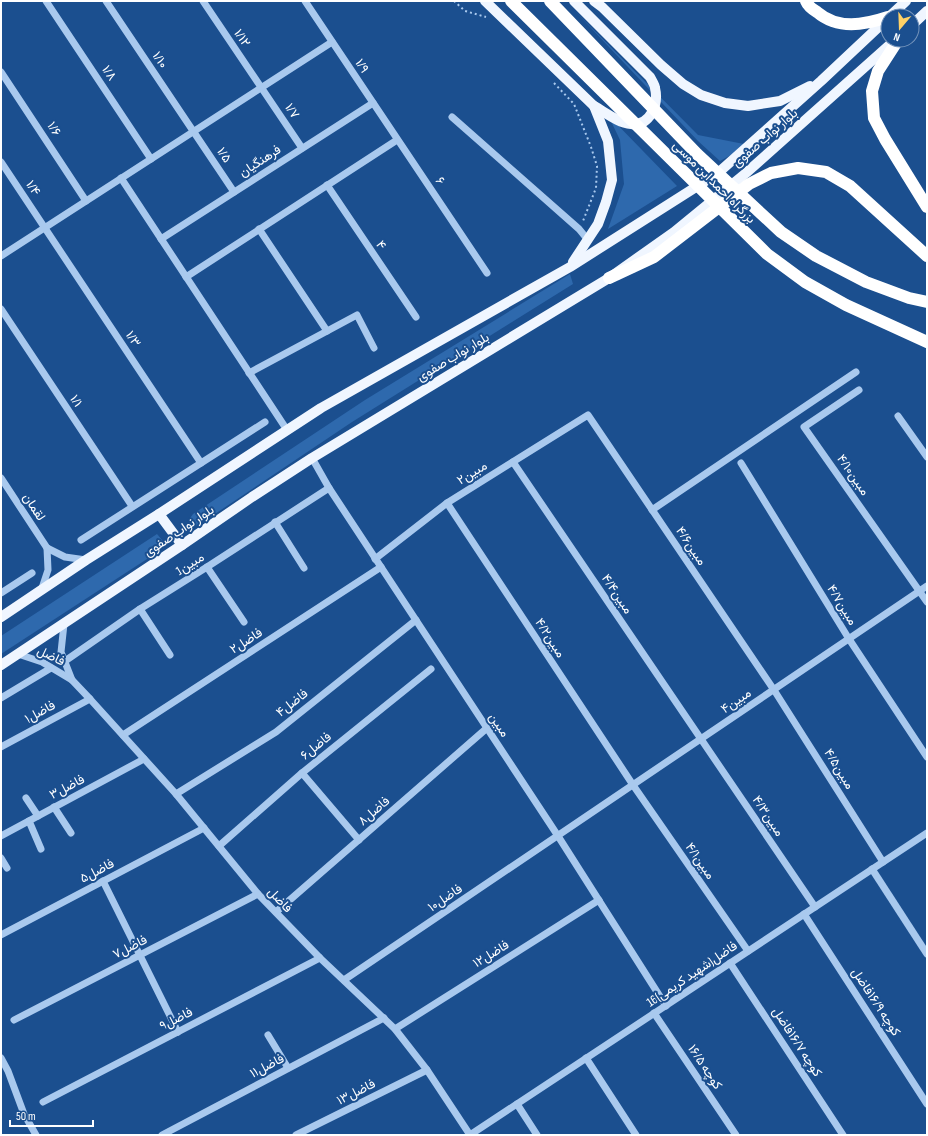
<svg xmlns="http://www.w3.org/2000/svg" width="928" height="1136" font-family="'Sofia Sans Condensed',Vazirmatn,sans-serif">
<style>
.green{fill:#2e69ad}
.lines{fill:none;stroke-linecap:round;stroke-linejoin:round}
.path{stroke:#a9c9ee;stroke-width:2;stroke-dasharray:2 3;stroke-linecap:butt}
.minor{stroke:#a9c9ee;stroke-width:7}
.major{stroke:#f0f6ff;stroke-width:10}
.highway{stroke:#fff;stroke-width:12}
.highway-bridge{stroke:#fff;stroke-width:12}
.labels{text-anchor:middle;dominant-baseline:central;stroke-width:4;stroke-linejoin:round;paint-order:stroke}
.street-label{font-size:13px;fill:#fff;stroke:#1b4f8f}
</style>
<rect width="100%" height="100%" fill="#1b4f8f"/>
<g class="green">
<path d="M574 10 698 135 749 145 720 161 698 141Z"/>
<path d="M608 115 677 186 608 229 624 184 620 140Z"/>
<path d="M570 274 573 284 352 422 203 522 192 528 188 521 193 514 365 400Z"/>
<path d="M157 534 167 546 1 654V636Z"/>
</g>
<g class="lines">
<g class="path">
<path d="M454 1 465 11 486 17"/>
<path d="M554 83 574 104 591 147 597 166 596 188 583 221"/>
</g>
<g class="minor">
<path d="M46 1 151 159"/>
<path d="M106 1 234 192"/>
<path d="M203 1 302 148"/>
<path d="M305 1 487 273"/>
<path d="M1 72 86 201"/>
<path d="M452 117 579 229 588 240"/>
<path d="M1 162 201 463"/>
<path d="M121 178 287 430"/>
<path d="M327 185 416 317"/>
<path d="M259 229 327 331"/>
<path d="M161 239 373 103"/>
<path d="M1 256 332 42"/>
<path d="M186 277 397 140"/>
<path d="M1 309 132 506"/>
<path d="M249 373 357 315 374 348"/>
<path d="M859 390 804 427 927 602"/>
<path d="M898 416 927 457"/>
<path d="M312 458 329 488 558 836 666 1006"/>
<path d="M513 462 815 907"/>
<path d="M741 463 849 639 927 757"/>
<path d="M1 478 47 548 65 557 86 560"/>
<path d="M447 503 633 785 748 951"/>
<path d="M652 510 856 372"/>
<path d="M275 522 304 568"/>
<path d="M81 540 265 422"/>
<path d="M375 559 447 503 588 415 774 690 883 862"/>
<path d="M207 567 244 622"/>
<path d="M41 591 48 570 47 548"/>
<path d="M1 593 32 573"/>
<path d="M140 609 170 655"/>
<path d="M64 624 61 652 72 680"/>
<path d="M18 654 42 662 72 680 90 699 176 794 258 894 320 958 395 1029 427 1070 470 1135 927 833"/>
<path d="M65 661 140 609 207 567 329 488"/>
<path d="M1 698 51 668"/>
<path d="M123 735 381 567"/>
<path d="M1 747 90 699"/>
<path d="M302 773 359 840"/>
<path d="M176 794 276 732 416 620"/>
<path d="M26 798 38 816"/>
<path d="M54 807 71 833"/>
<path d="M29 821 41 849"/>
<path d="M1 836 144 759"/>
<path d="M219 846 302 773 431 669"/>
<path d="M1 858 7 868"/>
<path d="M872 869 927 954"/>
<path d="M103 881 178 1032"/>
<path d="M276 912 487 728"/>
<path d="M804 914 927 1104"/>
<path d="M1 935 204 828"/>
<path d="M730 963 843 1135"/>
<path d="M344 980 927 586"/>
<path d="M654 1013 736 1135"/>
<path d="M14 1020 258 894"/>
<path d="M395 1029 599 900"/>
<path d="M268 1035 288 1068"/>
<path d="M1 1058 8 1071 24 1114 36 1135"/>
<path d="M586 1058 636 1135"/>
<path d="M43 1102 320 958"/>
<path d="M517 1104 537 1135"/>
<path d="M162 1135 384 1018"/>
<path d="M296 1135 427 1070"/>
</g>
<g class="major">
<path d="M485 1 594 106 608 141 612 180 606 202 598 224 573 262"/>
<path d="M574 1 650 77C652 81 655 85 655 88 659 105 650 126 631 124 618 123 605 112 594 106"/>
<path d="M594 1 602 7 661 65 683 84 701 95 725 103 748 106 780 101 810 86"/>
<path d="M890 16 906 1"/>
<path d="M912 25 927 11"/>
<path d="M159 514 182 545"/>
<path d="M1 617 86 560 159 514 321 408 570 267 718 173 821 81 888 18"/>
<path d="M1 665 182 545 252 497 312 458 609 278 674 232 746 173 894 41"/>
</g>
<g class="highway">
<path d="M806 1C808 6 812 9 817 12 838 30 864 25 888 17"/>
<path d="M898 40 878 71 872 91 874 118 885 139 927 207"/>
<path d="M609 278 654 257 749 184 771 173 798 168 826 172 850 186 927 256"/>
</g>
<g class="highway-bridge">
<path d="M511 1 767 254 805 282 846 305 927 342"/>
<path d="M550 1 697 154 781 232 816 256 866 282 909 298 927 302"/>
</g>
</g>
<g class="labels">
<g class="street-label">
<text transform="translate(242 38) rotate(56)">۱/۱۲</text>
<text transform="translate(160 60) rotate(56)">۱/۱۰</text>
<text transform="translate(362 66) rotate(56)">۱/۹</text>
<text transform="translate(109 73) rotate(56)">۱/۸</text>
<text transform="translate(292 111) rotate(56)">۱/۷</text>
<text transform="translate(54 129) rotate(57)">۱/۶</text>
<text transform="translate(765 138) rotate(-41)">بلوار نواب صفوی</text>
<text transform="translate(224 155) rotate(56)">۱/۵</text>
<text transform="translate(260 161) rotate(-33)">فرهنگیان</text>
<text transform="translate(440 181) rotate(56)">۶</text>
<text transform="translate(714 182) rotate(45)">بزرگراه احمد ابن موسی</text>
<text transform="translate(33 188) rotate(56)">۱/۴</text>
<text transform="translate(381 245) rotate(56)">۴</text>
<text transform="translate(133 339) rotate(56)">۱/۳</text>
<text transform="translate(453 357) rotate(-31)">بلوار نواب صفوی</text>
<text transform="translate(76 401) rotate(56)">۱/۱</text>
<text transform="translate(472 473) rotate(-32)">۲مبین</text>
<text transform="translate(853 475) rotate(55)">۴/۱۰مبین</text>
<text transform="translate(34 507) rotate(57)">لقمان</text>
<text transform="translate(179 531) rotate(-34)">بلوار نواب صفوی</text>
<text transform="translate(691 546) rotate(56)">۴/۶مبین</text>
<text transform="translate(190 564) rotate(-32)">1مبین</text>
<text transform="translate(617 594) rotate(56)">۴/۴مبین</text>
<text transform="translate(842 605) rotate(58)">۴/۷مبین</text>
<text transform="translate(550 638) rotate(57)">۴/۲مبین</text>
<text transform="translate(246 641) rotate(-33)">۲فاضل</text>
<text transform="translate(51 656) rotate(26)">فاضل</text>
<text transform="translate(736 701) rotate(-34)">۴مبین</text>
<text transform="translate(292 703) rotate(-38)">۴فاضل</text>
<text transform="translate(40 712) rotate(-29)">۱فاضل</text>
<text transform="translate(499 725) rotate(56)">مبین</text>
<text transform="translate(316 746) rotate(-39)">۶فاضل</text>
<text transform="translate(839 769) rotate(58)">۴/۵مبین</text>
<text transform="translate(67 787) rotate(-28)">۳فاضل</text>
<text transform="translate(374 811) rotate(-41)">۸فاضل</text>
<text transform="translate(768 816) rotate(56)">۴/۳مبین</text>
<text transform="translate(700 861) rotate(55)">۴/۱مبین</text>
<text transform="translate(97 871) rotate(-28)">۵فاضل</text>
<text transform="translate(445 898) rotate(-34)">۱۰فاضل</text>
<text transform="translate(280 900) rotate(46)">فاضل</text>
<text transform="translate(130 947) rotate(-27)">۷فاضل</text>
<text transform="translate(491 954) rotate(-32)">۱۲فاضل</text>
<text transform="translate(692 974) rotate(-34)">16فاضل(شهید کریمی)</text>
<text transform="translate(876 1002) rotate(57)">کوچه ۱۶/۹فاضل</text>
<text transform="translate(176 1019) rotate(-27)">۹فاضل</text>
<text transform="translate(797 1042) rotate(57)">کوچه ۱۶/۷فاضل</text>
<text transform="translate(267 1066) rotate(-28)">۱۱فاضل</text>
<text transform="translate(705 1067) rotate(56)">کوچه ۱۶/۵</text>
<text transform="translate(356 1092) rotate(-27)">۱۳فاضل</text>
</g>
</g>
<rect width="928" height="1136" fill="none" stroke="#ffffff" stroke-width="4"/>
<g transform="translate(900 28) rotate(199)"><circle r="19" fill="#1b4f8f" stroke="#7695bc"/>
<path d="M0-3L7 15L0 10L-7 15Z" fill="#ffd166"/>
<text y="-6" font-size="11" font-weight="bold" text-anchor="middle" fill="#ffffff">N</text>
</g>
<path d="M10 1120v6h83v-6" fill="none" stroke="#ffffff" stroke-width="2"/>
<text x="16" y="1120" font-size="12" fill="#ffffff" stroke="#1b4f8f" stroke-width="3" paint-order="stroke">50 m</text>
</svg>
